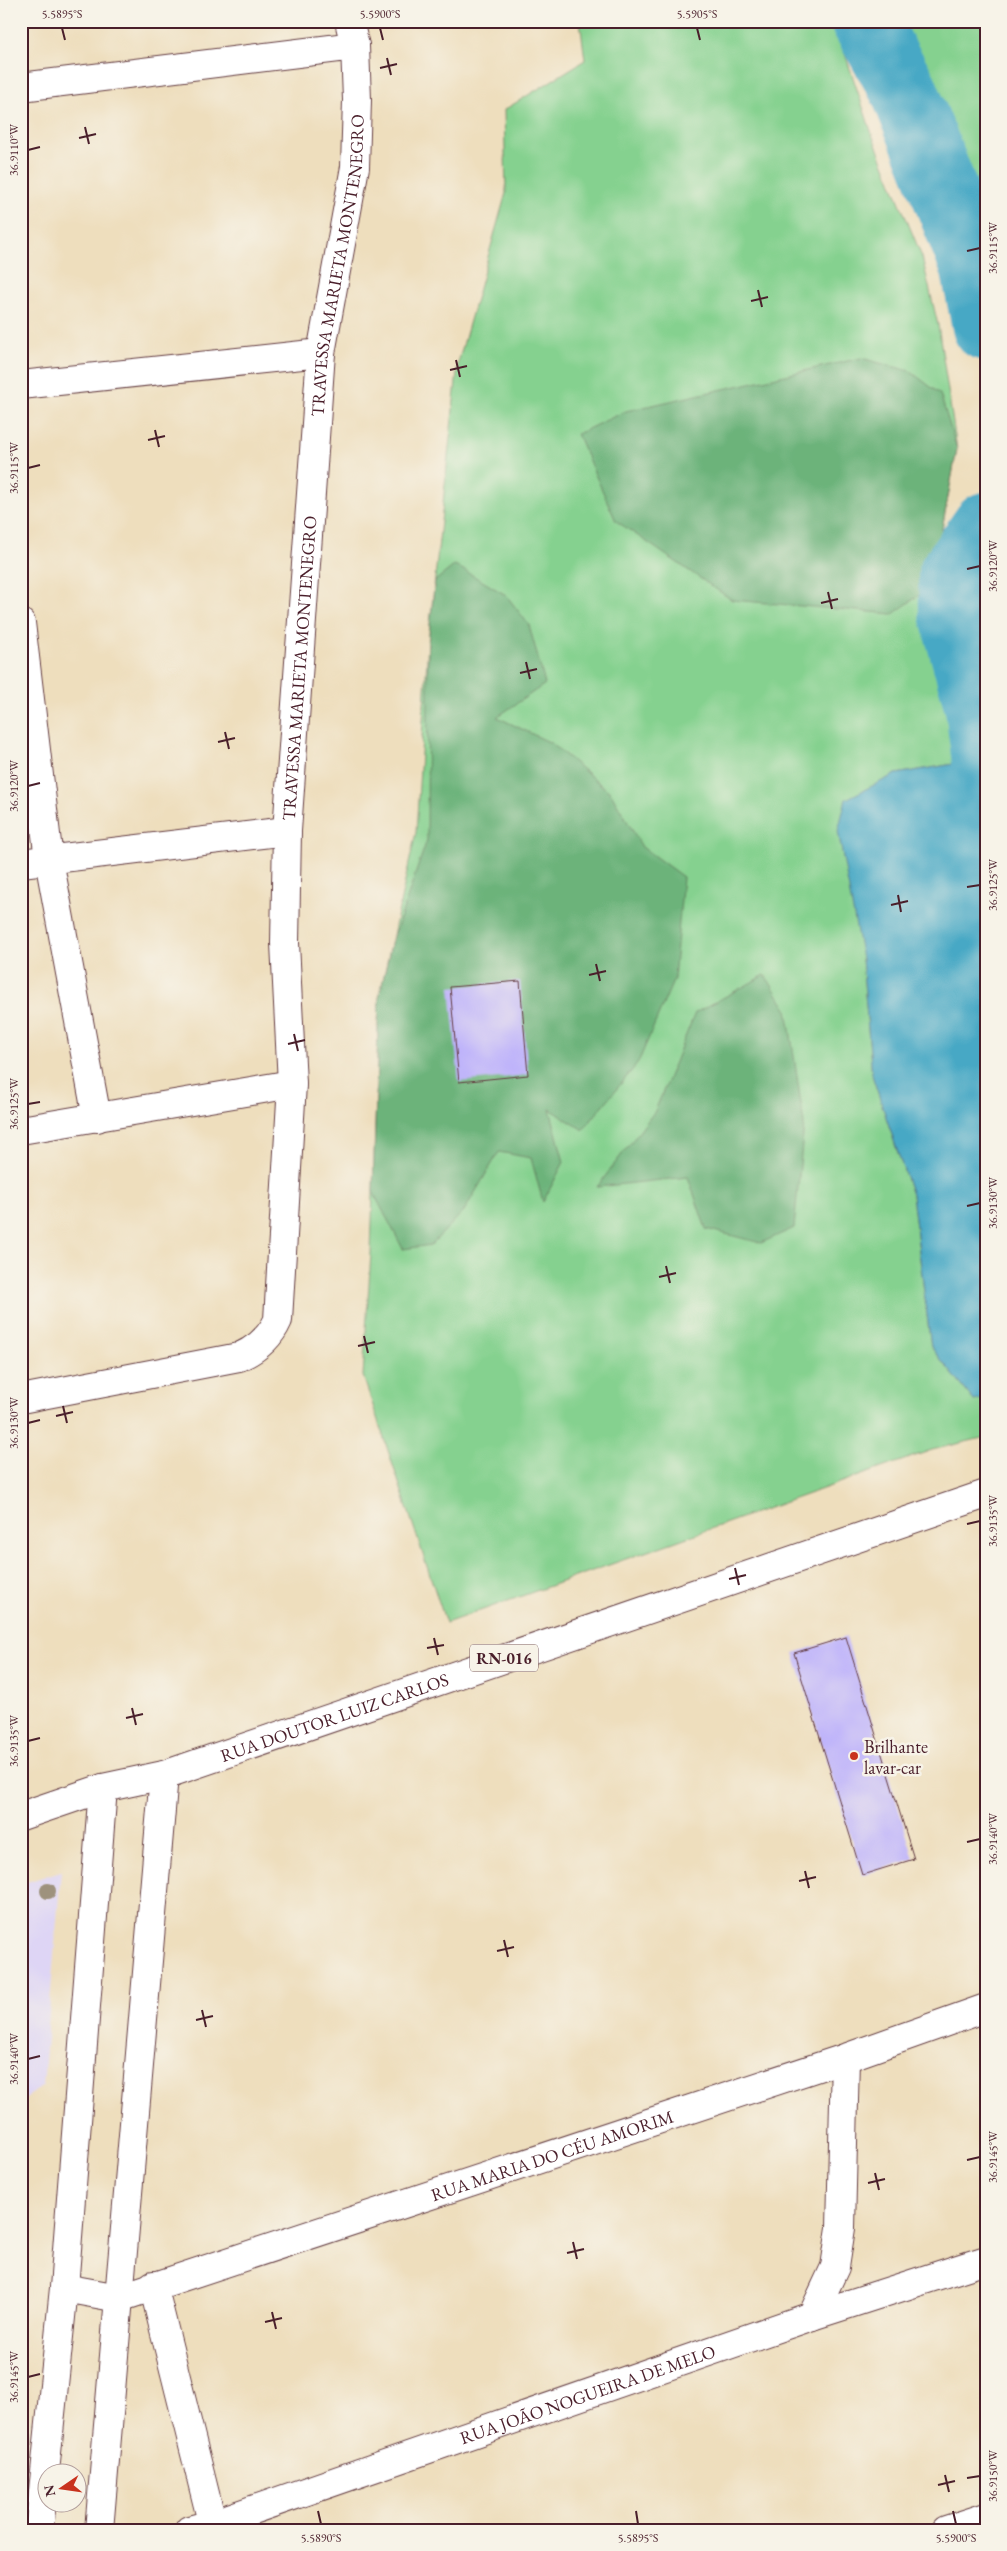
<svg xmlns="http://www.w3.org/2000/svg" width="1007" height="2551" font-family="'EB Garamond',serif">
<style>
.built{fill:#ded5f5}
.green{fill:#85d18f;stroke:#68785d}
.forest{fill:#6cb37a;stroke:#5b6952}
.water{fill:#46a8c5;stroke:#486478}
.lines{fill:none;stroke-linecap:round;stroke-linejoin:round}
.river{stroke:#46a8c5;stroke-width:68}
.building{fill:#baaefc}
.minor-casing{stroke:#633c41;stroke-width:30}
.major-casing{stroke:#633c41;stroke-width:30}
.minor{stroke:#fff;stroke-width:28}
.major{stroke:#fff;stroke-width:28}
.tree{fill:#9e927d}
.ticks{fill:none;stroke:#4a1f2b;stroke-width:2}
.poi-dot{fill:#c8321e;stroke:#f7f3e8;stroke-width:2}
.labels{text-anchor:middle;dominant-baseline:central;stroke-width:5;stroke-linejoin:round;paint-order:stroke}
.shield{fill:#f7f3e8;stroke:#7e5f64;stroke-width:1}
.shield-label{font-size:16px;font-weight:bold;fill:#4a1f2b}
.street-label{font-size:18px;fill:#4a1f2b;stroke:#f7f3e8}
.poi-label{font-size:18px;fill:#4a1f2b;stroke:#f7f3e8;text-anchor:start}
.neatline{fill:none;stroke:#4a1f2b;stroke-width:2}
.ticks-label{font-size:12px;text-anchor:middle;fill:#4a1f2b}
</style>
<rect width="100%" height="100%" fill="#f7f3e8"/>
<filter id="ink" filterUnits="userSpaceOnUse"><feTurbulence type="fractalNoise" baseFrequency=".02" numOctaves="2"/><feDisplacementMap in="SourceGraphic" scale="10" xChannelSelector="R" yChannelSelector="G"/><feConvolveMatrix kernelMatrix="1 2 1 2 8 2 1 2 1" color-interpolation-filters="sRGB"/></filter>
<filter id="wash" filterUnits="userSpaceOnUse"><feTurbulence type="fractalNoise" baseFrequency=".0096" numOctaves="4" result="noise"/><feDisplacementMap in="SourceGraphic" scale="20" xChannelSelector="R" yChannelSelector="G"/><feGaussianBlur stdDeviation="1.12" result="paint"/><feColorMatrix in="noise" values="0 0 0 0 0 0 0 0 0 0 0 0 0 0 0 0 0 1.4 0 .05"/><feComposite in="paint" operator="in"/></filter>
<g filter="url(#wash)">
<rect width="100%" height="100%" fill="#eedebd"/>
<path class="built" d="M61 1871 43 2086 21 2101V1884Z"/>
<g class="green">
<path d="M580 21H829L839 36 873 137 922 257 938 325 957 449 931 587 965 762 896 774 862 959 872 1075 912 1195 931 1347 974 1401 986 1398V1437L932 1450 446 1623 363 1376 371 1253 379 998 416 832 428 643 458 363 506 193 504 110 585 60Z"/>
<path d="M901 21H986V219L979 193Z"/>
</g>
<g class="forest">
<path d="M861 358 910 371 940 394 957 449 931 587 893 614 732 600 616 521 577 434 626 411Z"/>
<path d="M455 565 506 595 529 625 545 684 497 717 551 743 611 793 642 847 683 877 674 979 638 1063 583 1130 550 1109 564 1162 543 1202 531 1158 499 1152 464 1211 431 1245 403 1249 373 1192 379 998 391 945 427 840 428 643 435 581Z"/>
<path d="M765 975 787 1009 804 1124 794 1228 761 1243 706 1229 688 1177 597 1187 655 1111 695 1013Z"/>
</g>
<path class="water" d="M986 563V1398L974 1401 931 1347 912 1195 872 1075 862 959 838 831 846 799 896 774 965 762 931 587Z"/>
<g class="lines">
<g class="river">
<path d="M865 21 904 90 974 266 986 327"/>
<path d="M986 526 952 575 953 613 979 708 986 762"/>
</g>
</g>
<g id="blocks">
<g class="building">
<path d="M520 981 528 1075 459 1082 450 987Z"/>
<path d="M846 1637 914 1859 862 1875 794 1653Z"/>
</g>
</g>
</g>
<g filter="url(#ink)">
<use href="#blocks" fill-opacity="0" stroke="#633c41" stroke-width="1"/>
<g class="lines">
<defs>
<g id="minor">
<path d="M21 87 355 46"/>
<path d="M21 385 321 353"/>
<path d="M21 623 49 860 97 1118"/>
<path d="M21 863 287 831"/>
<path d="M21 1130 292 1084"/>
<path id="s1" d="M21 1399 239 1357C257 1349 270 1338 278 1320L292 1084 285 943 287 831 321 353 355 167 357 100 355 46 349 21"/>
<path d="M153 2285 214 2530"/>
<path id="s2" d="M64 2288 119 2298 845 2058 986 2008"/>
<path d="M812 2316 835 2267 841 2228 845 2058"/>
<path d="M39 2530 64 2288 103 1788"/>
<path d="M99 2530 164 1775"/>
<path id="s3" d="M189 2530 212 2524 812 2316 986 2260"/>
<path d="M946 2530 986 2517"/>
</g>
<g id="major">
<path id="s4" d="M21 1816 103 1788 164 1775 986 1494"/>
</g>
</defs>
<use href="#minor" class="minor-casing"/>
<use href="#major" class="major-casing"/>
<use href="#minor" class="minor"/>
<use href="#major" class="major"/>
</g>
<circle class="tree" cx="48" cy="1891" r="8"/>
</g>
<path class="ticks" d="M62 28 65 40M380 28 383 40M697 28 700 40M387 58 391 75M380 68 397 64M85 127 89 144M79 138 96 134M28 150 40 147M967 251 980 248M758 290 762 307M751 301 768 297M456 360 460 377M450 370 467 366M155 430 159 447M148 440 165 436M28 468 40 465M967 569 980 566M828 592 832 609M821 603 838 599M526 662 530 679M520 673 537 669M225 732 229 749M218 742 235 738M28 786 40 783M967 887 980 885M898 895 901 912M891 905 908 901M596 964 600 981M589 975 606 971M294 1034 298 1051M288 1044 305 1040M28 1104 40 1102M967 1206 980 1203M666 1266 670 1283M659 1277 676 1273M364 1336 368 1353M358 1346 375 1342M63 1406 67 1423M56 1416 73 1412M28 1423 40 1420M967 1524 980 1521M735 1568 739 1585M729 1579 746 1575M434 1638 438 1655M427 1648 444 1645M132 1708 136 1725M126 1718 143 1714M28 1741 40 1738M967 1842 980 1839M805 1871 809 1888M799 1881 816 1877M504 1940 508 1957M497 1951 514 1947M202 2010 206 2027M196 2020 213 2016M28 2059 40 2056M967 2160 980 2157M875 2173 879 2190M868 2183 885 2179M573 2242 577 2259M567 2253 584 2249M272 2312 276 2329M265 2322 282 2318M28 2377 40 2374M945 2475 949 2492M967 2478 980 2476M938 2485 955 2481M318 2511 321 2524M636 2511 638 2524M953 2511 956 2524"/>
<circle class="poi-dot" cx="854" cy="1756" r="5"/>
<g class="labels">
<rect class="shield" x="470" y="1644.5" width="68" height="27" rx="4"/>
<g class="shield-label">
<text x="504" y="1658">RN-016</text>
</g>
<g class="street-label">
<text stroke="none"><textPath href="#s1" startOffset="1335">TRAVESSA MARIETA MONTENEGRO</textPath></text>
<text stroke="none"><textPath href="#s1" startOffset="930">TRAVESSA MARIETA MONTENEGRO</textPath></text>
<text stroke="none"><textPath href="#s4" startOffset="329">RUA DOUTOR LUIZ CARLOS</textPath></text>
<text stroke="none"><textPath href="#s2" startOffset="512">RUA MARIA DO CÉU AMORIM</textPath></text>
<text stroke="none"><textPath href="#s3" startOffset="421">RUA JOÃO NOGUEIRA DE MELO</textPath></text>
</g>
<g class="poi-label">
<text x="864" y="1746">Brilhante<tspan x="864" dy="21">lavar-car</tspan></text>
</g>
</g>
<rect width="1007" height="2551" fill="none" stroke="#f7f3e8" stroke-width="55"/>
<g transform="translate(62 2488) rotate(257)"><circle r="24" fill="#f7f3e8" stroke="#b29e9c"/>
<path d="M0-4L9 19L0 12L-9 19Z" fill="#c8321e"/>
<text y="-8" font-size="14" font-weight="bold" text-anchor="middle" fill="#4a1f2b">N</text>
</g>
<rect x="28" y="28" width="952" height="2496" class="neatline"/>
<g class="ticks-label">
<text x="62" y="18">5.5895°S</text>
<text x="380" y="18">5.5900°S</text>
<text x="697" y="18">5.5905°S</text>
<text transform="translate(14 150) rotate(-90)" y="4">36.9110°W</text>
<text transform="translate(993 248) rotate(-90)" y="4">36.9115°W</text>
<text transform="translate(14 468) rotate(-90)" y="4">36.9115°W</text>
<text transform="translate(993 566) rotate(-90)" y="4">36.9120°W</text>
<text transform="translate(14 786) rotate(-90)" y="4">36.9120°W</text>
<text transform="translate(993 885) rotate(-90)" y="4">36.9125°W</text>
<text transform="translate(14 1104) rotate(-90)" y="4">36.9125°W</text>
<text transform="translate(993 1203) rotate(-90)" y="4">36.9130°W</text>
<text transform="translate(14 1423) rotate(-90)" y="4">36.9130°W</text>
<text transform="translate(993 1521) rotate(-90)" y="4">36.9135°W</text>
<text transform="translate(14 1741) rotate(-90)" y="4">36.9135°W</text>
<text transform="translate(993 1839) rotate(-90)" y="4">36.9140°W</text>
<text transform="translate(14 2059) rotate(-90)" y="4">36.9140°W</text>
<text transform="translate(993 2157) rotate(-90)" y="4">36.9145°W</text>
<text transform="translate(14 2377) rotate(-90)" y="4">36.9145°W</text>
<text transform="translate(993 2476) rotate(-90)" y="4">36.9150°W</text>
<text x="321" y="2542">5.5890°S</text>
<text x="638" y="2542">5.5895°S</text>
<text x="956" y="2542">5.5900°S</text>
</g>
</svg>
